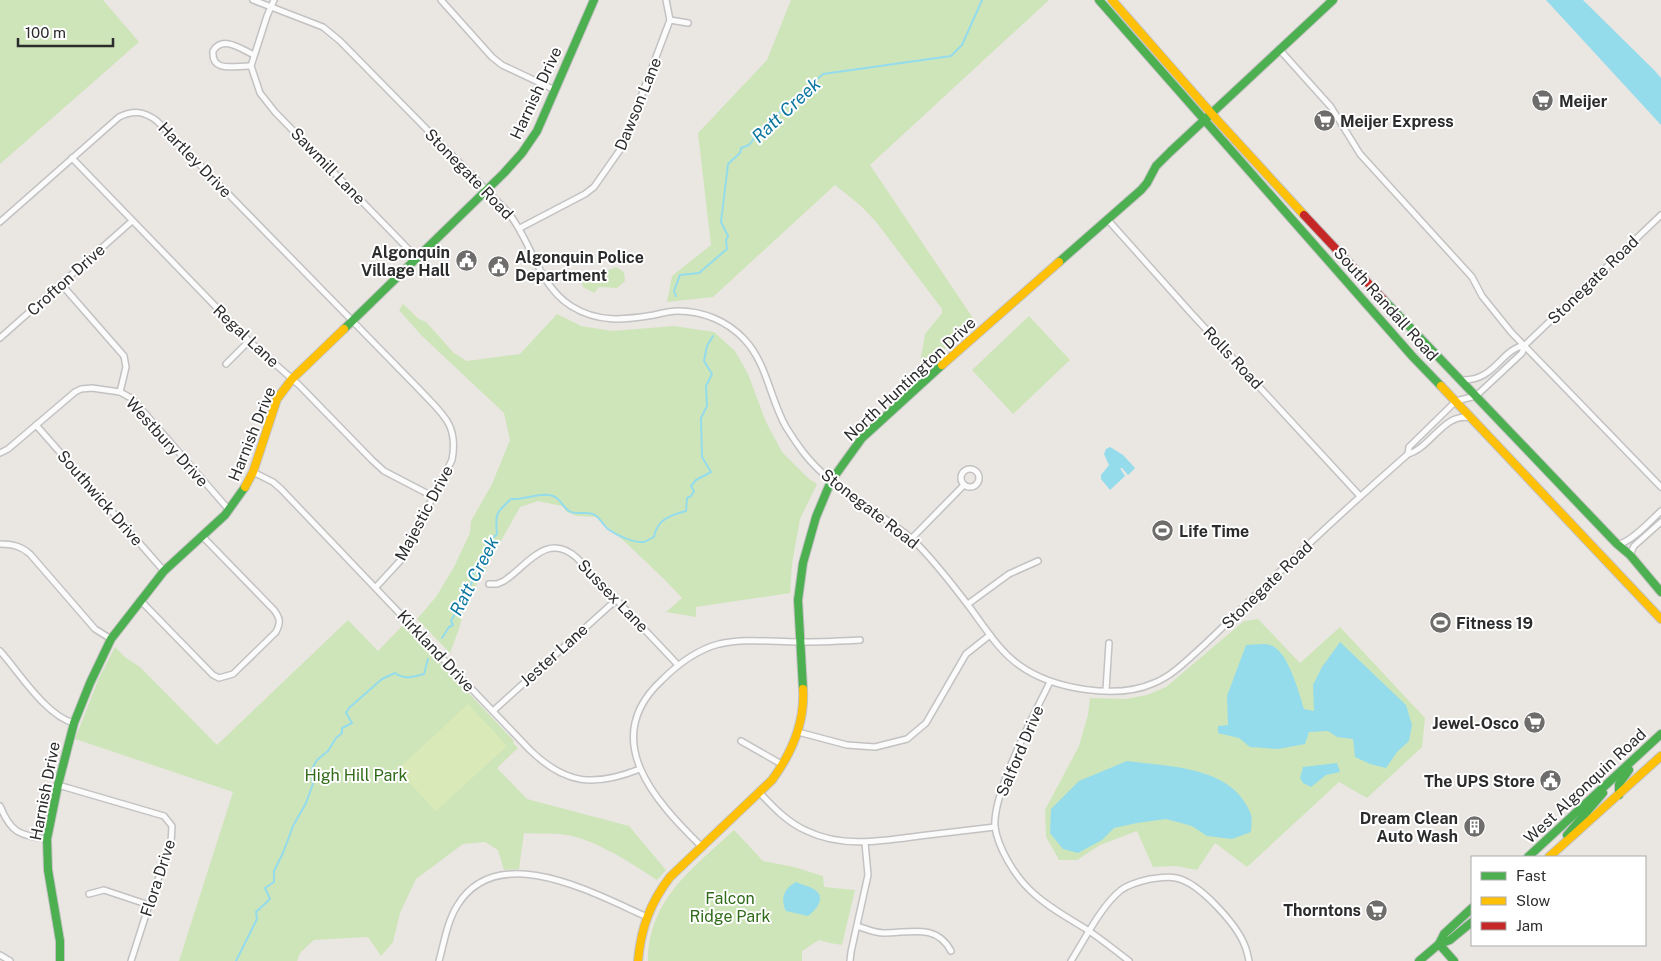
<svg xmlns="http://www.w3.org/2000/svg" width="1661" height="961" font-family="'Public Sans',sans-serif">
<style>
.green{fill:#cee5ba}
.pitch{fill:#dae9b8}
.water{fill:#94dcec}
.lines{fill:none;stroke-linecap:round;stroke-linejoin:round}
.stream{stroke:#94dcec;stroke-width:2}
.street-casing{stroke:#c3c2c3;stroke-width:8}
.fast-casing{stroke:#c3c2c3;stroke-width:10}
.slow-casing{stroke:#c3c2c3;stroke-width:10}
.jam-casing{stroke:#c3c2c3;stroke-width:10}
.street{stroke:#fcfbfb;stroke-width:5}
.fast{stroke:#4caf50;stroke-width:8}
.slow{stroke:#ffc107;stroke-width:8}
.jam{stroke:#c62828;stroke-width:8}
.labels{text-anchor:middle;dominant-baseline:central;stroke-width:4;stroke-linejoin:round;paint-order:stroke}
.street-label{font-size:16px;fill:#2c2c2c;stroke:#fff}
.poi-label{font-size:16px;font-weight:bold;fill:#2c2c2c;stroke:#fff;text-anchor:start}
.park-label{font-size:16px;fill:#306b19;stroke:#fff}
.water-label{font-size:18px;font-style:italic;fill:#0b77a0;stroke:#fff}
</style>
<rect width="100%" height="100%" fill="#eae6e2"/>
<g class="green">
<path d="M0 0H103L139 42 0 164Z"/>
<path d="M791 0H1049L870 165 975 321 918 374 925 334 942 313V309L877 223 861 206 835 185 713 297 667 302 672 276 711 245 698 133 767 60Z"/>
<path d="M616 267 624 272 625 281 617 288 599 287 594 293 583 287 582 283 586 279Z"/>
<path d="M403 304 419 319 426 322 454 353 467 361 520 354 557 314 581 326 612 331 674 326 714 332 735 351 748 374 766 422 782 452 809 479 817 484 800 519 792 564 790 593 696 607V617L666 612 682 598 665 580 625 542 596 517 577 516 567 512 562 506 538 501 520 507 465 605 459 629 450 653 417 619 436 597 454 567 470 533 471 521 492 484 510 440 504 413 421 335 399 310Z"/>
<path d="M1029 316 1070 360 1013 414 972 370Z"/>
<path d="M1258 619 1300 663 1340 627 1425 718 1422 747 1367 798 1339 782 1247 867 1215 843 1197 870 1176 866 1153 867 1137 831 1100 845 1077 860H1059L1046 837 1045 810 1079 746 1088 715 1090 698 1126 699 1147 695 1166 687 1244 621Z"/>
<path d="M348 620 378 651 404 624 514 741 513 743 518 748 497 768 527 799 629 826 666 870 657 880C629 862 593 837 559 834 547 833 535 834 524 833L519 869 504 870 498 850 485 842 463 844 416 879 400 913 393 942 381 956 368 937 314 940 300 953 297 961H179L233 792 75 739 99 678 115 647 126 658 140 667 217 745Z"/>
<path d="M734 830 763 861 794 867 823 876 824 887 855 890 842 945 830 943 819 940 802 951V961H648C648 900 693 868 734 830Z"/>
</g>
<path class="pitch" d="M468 704 507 746 436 811 397 770Z"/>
<g class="water">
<path d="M1546 0H1583L1655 71 1661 78V125Z"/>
<path d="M1110 447 1123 455 1135 468 1128 475 1122 468H1120L1125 476 1110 490 1101 479V475L1109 465 1104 454 1106 449Z"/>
<path d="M1340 642 1406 705 1412 725 1409 741 1397 752 1386 768 1370 764 1355 757 1353 739 1337 737 1328 731 1309 732 1305 744 1278 749 1250 747 1239 738 1218 733V726L1228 725 1227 696 1246 645C1253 645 1264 643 1270 645 1288 650 1299 693 1304 709L1314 711 1313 685 1322 667Z"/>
<path d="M1127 761C1170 767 1231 766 1250 812 1253 818 1251 826 1251 832L1232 839 1207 836 1192 826 1166 819 1137 823 1114 828 1102 840 1078 853 1063 849 1050 833 1051 809 1079 781Z"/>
<path d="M1337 763 1340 772 1326 775 1311 787 1303 783 1300 778 1303 767Z"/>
<path d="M796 882C802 885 810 886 815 890 827 898 815 911 808 916L786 911C780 899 784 888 796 882Z"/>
</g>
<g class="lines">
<g class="stream">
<path d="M676 296 674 291 680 275 699 273 727 249 726 240 728 236 721 222 728 164 740 153 741 148 749 145 763 127 823 74 951 56 962 45 982 0"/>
<path d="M442 638 449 627 453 625 451 621 472 582 470 578 480 565 491 540 497 534C495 513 496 513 511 499 525 500 537 493 549 495 560 496 561 506 569 511 577 516 587 510 595 515 600 518 603 525 608 529 616 535 633 543 644 542 647 541 651 538 654 537 657 519 671 515 686 511L687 498 691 496 694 491 691 486 696 480 711 472 702 457 701 418 707 406 706 386 712 374 704 361 707 346 713 336"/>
<path d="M236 961 257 919 256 912 270 899 265 888 274 882V871L283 853 293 826 306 803 313 784 311 774 313 767 317 760 328 751 336 738 342 733V728L352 723 346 713 349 708 382 679 395 673C405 680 412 677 424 674L428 659"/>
</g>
<defs>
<g id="street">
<path d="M253 0 323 27 340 41 507 211C532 241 537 284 571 306 598 323 624 320 654 315 662 313 670 311 678 311 703 311 727 321 744 339 767 363 770 399 786 427 791 435 797 444 803 452 825 481 859 501 888 521 896 527 906 533 913 540 932 558 952 584 968 605 984 626 998 650 1019 665 1052 689 1116 700 1154 683 1169 677 1181 666 1193 655 1218 633 1240 609 1264 587 1311 541 1359 497 1408 454 1431 448 1444 412 1470 418"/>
<path d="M274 0 267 16 251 66 260 93 275 112 417 258"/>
<path d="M441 0 492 57 502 65 555 90"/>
<path d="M670 20 688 23"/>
<path d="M1279 49 1331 107 1360 154 1472 277 1482 296 1511 332 1661 487"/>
<path d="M251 66C237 65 211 74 213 51 223 35 241 49 254 55"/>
<path d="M72 158 249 341 299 385 372 460 384 471 434 497"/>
<path d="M1108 220 1191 313 1360 496"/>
<path d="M0 222 119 117C133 110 144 111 157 121L418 388C441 413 459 423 452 460L400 561 376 587"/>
<path d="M520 228 585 194 594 187 622 147 670 20 666 0"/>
<path d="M62 285 124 356 126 367 120 392"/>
<path d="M0 338 132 221"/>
<path d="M226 364 249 341"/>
<path d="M1462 380C1495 381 1500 350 1525 345"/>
<path d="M36 425 164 571"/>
<path d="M0 453 8 449 75 392 81 389 92 388 120 392 131 398 137 404 229 510"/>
<path d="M1408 454 1409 447 1456 401 1476 396 1522 353 1525 345 1661 215"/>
<circle cx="970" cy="478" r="9"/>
<path d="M253 472 273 482 281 489 530 750C566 785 594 787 640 769"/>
<path d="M912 538 964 485"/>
<path d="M0 544C12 544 21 546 30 554L95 629 111 639"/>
<path d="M1617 544C1629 545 1652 519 1661 511"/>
<path d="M1630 555 1634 546 1661 522"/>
<path d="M489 584H497L504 581C528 565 547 531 577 558L678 665"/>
<path d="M140 600 213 675 219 678 233 674 276 632C281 622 280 618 274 610L202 536"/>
<path d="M968 604 1009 574 1038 561"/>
<path d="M0 651C19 672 46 716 74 723"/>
<path d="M1050 682C1034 714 992 794 995 827 998 848 1015 876 1030 890 1046 906 1067 917 1086 929 1101 939 1115 950 1129 961"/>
<path d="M1106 690 1109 643"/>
<path d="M493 711 616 600"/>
<path d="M798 732 847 745 875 747 907 739 926 723 966 654 990 635"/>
<path d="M741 741 783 765"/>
<path d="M58 785 164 816 172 826 171 843 149 905 131 961"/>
<path d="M760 793C773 807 788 823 807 831 842 848 882 841 919 836 945 833 970 830 995 827"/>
<path d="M0 806C11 833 19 835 47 839"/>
<path d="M701 846C655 801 598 739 662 680 678 664 696 650 719 644 745 638 773 642 799 642 819 642 839 641 860 640"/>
<path d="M89 894 104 890 149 905"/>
<path d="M857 926C866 929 875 933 884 933 910 933 936 923 951 951"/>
<path d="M0 955 10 961"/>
<path d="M439 961C444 943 447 922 457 906 497 839 595 894 645 916"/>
<path d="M850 961 851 952 868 875 865 843"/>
<path d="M1071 961C1085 939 1101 906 1121 890 1129 884 1141 881 1150 879 1158 878 1168 876 1176 878 1199 882 1237 925 1245 946 1247 951 1248 956 1249 961"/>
</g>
<g id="fast">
<path d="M1099 0 1413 357 1441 386"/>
<path d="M1059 262 1141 190 1147 183 1156 166 1170 152 1333 0"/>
<path d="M1383 299 1617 544 1630 555 1661 592"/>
<path d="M344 329 504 173 522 153 537 131 594 0"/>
<path d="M803 689 798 600 803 563 816 517 831 481 862 438 942 365"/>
<path d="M1619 795V784L1629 770"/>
<path d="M1567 835 1603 793"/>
<path d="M1528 857 1661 734"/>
<path d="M1439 944 1454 961"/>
<path d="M1439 944 1450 940 1472 922"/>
<path d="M60 961V941L48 870 47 839 58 785 74 723 90 683 111 639 164 571 225 515 245 487"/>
<path d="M1419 961 1439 944 1444 934 1472 908"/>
</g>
<g id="slow">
<path d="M1112 0 1218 121 1304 215"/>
<path d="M942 365 1059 262"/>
<path d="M1441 386 1661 619"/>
<path d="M245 487 253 472 277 399 292 379 344 329"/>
<path d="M1549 857 1661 756"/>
<path d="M638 961C641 928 650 903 670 877L772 780C791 754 805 722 803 689"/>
</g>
<path id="jam" d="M1304 215 1383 299"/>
</defs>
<use href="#street" class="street-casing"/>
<use href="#fast" class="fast-casing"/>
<use href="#slow" class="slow-casing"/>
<use href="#jam" class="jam-casing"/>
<use href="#street" class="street"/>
<use href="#fast" class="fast"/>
<use href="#slow" class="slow"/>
<use href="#jam" class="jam"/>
</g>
<defs>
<symbol id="supermarket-disc" viewBox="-11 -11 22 22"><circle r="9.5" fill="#6e6d6c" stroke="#fff"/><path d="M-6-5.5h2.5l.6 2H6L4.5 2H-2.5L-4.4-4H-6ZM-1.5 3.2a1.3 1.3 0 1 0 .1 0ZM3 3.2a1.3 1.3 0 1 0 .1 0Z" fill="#fff"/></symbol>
<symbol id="civic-disc" viewBox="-11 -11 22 22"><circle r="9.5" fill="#6e6d6c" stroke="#fff"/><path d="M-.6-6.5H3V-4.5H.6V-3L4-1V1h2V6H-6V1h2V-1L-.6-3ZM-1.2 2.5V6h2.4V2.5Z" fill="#fff"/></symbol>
<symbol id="stadium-disc" viewBox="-11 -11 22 22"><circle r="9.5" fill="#6e6d6c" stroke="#fff"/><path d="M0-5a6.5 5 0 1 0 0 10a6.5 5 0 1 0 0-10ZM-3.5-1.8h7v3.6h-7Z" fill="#fff"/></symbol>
<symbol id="building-disc" viewBox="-11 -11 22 22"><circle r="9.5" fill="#6e6d6c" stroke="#fff"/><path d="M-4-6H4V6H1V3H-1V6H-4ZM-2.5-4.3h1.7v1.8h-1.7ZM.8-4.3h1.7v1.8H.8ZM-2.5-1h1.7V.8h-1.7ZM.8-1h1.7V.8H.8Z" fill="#fff"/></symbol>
</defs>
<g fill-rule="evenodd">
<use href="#supermarket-disc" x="1530" y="88" width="25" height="25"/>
<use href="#supermarket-disc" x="1312" y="108" width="25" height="25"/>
<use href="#civic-disc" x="454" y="248" width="25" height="25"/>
<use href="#civic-disc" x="486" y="254" width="25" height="25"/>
<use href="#stadium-disc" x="1150" y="518" width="25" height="25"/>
<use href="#stadium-disc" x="1428" y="610" width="25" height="25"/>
<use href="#supermarket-disc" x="1522" y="710" width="25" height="25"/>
<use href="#civic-disc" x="1538" y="768" width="25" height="25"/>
<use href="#building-disc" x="1462" y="814" width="25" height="25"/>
<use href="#supermarket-disc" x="1364" y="898" width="25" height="25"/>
</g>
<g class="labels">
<g class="street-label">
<text transform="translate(536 93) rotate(-65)">Harnish Drive</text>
<text transform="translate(638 104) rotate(-68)">Dawson Lane</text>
<text transform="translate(195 160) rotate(46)">Hartley Drive</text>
<text transform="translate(328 166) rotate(46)">Sawmill Lane</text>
<text transform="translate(469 174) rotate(46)">Stonegate Road</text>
<text transform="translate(66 280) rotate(-42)">Crofton Drive</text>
<text transform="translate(1593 280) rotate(-44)">Stonegate Road</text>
<text transform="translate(1386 304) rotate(48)">South Randall Road</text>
<text transform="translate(246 336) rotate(43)">Regal Lane</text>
<text transform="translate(1233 358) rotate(47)">Rolls Road</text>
<text transform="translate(910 379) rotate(-43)">North Huntington Drive</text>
<text transform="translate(252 434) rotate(-68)">Harnish Drive</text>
<text transform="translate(167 442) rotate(48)">Westbury Drive</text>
<text transform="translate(100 498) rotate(49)">Southwick Drive</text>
<text transform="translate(870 509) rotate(38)">Stonegate Road</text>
<text transform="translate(424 513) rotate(-62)">Majestic Drive</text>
<text transform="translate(1267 585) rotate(-44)">Stonegate Road</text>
<text transform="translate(613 596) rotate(46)">Sussex Lane</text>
<text transform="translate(436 651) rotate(47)">Kirkland Drive</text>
<text transform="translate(554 655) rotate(-42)">Jester Lane</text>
<text transform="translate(1020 751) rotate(-67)">Salford Drive</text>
<text transform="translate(1585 786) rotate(-43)">West Algonquin Road</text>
<text transform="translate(45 791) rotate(-79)">Harnish Drive</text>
<text transform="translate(158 878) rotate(-72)">Flora Drive</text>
</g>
<g class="poi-label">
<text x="1559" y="101">Meijer</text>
<text x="1340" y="121">Meijer Express</text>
<text x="450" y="252" text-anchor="end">Algonquin<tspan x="450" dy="18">Village Hall</tspan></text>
<text x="515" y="257">Algonquin Police<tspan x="515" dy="18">Department</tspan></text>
<text x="1179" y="531">Life Time</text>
<text x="1456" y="623">Fitness 19</text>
<text x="1519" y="723" text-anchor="end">Jewel-Osco</text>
<text x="1535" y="781" text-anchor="end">The UPS Store</text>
<text x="1458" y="818" text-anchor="end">Dream Clean<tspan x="1458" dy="18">Auto Wash</tspan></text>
<text x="1361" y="910" text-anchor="end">Thorntons</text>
</g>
<g class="park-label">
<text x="356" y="775">High Hill Park</text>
<text x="730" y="898">Falcon<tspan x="730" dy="18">Ridge Park</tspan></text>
</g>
<g class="water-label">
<text transform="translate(786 110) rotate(-43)">Ratt Creek</text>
<text transform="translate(474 576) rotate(-63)">Ratt Creek</text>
</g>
</g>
<rect x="1471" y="856" width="175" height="90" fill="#ffffff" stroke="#ababab"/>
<rect x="1481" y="872" width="25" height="8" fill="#4caf50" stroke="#ababab"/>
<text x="1516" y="881" font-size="15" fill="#2c2c2c">Fast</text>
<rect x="1481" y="897" width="25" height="8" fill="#ffc107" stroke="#ababab"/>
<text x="1516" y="906" font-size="15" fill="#2c2c2c">Slow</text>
<rect x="1481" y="922" width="25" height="8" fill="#c62828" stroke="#ababab"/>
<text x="1516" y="931" font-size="15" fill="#2c2c2c">Jam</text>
<path d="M18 38v8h95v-8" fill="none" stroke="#2c2c2c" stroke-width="2.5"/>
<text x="25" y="38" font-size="15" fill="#2c2c2c" stroke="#ffffff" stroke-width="4" paint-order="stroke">100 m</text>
</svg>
